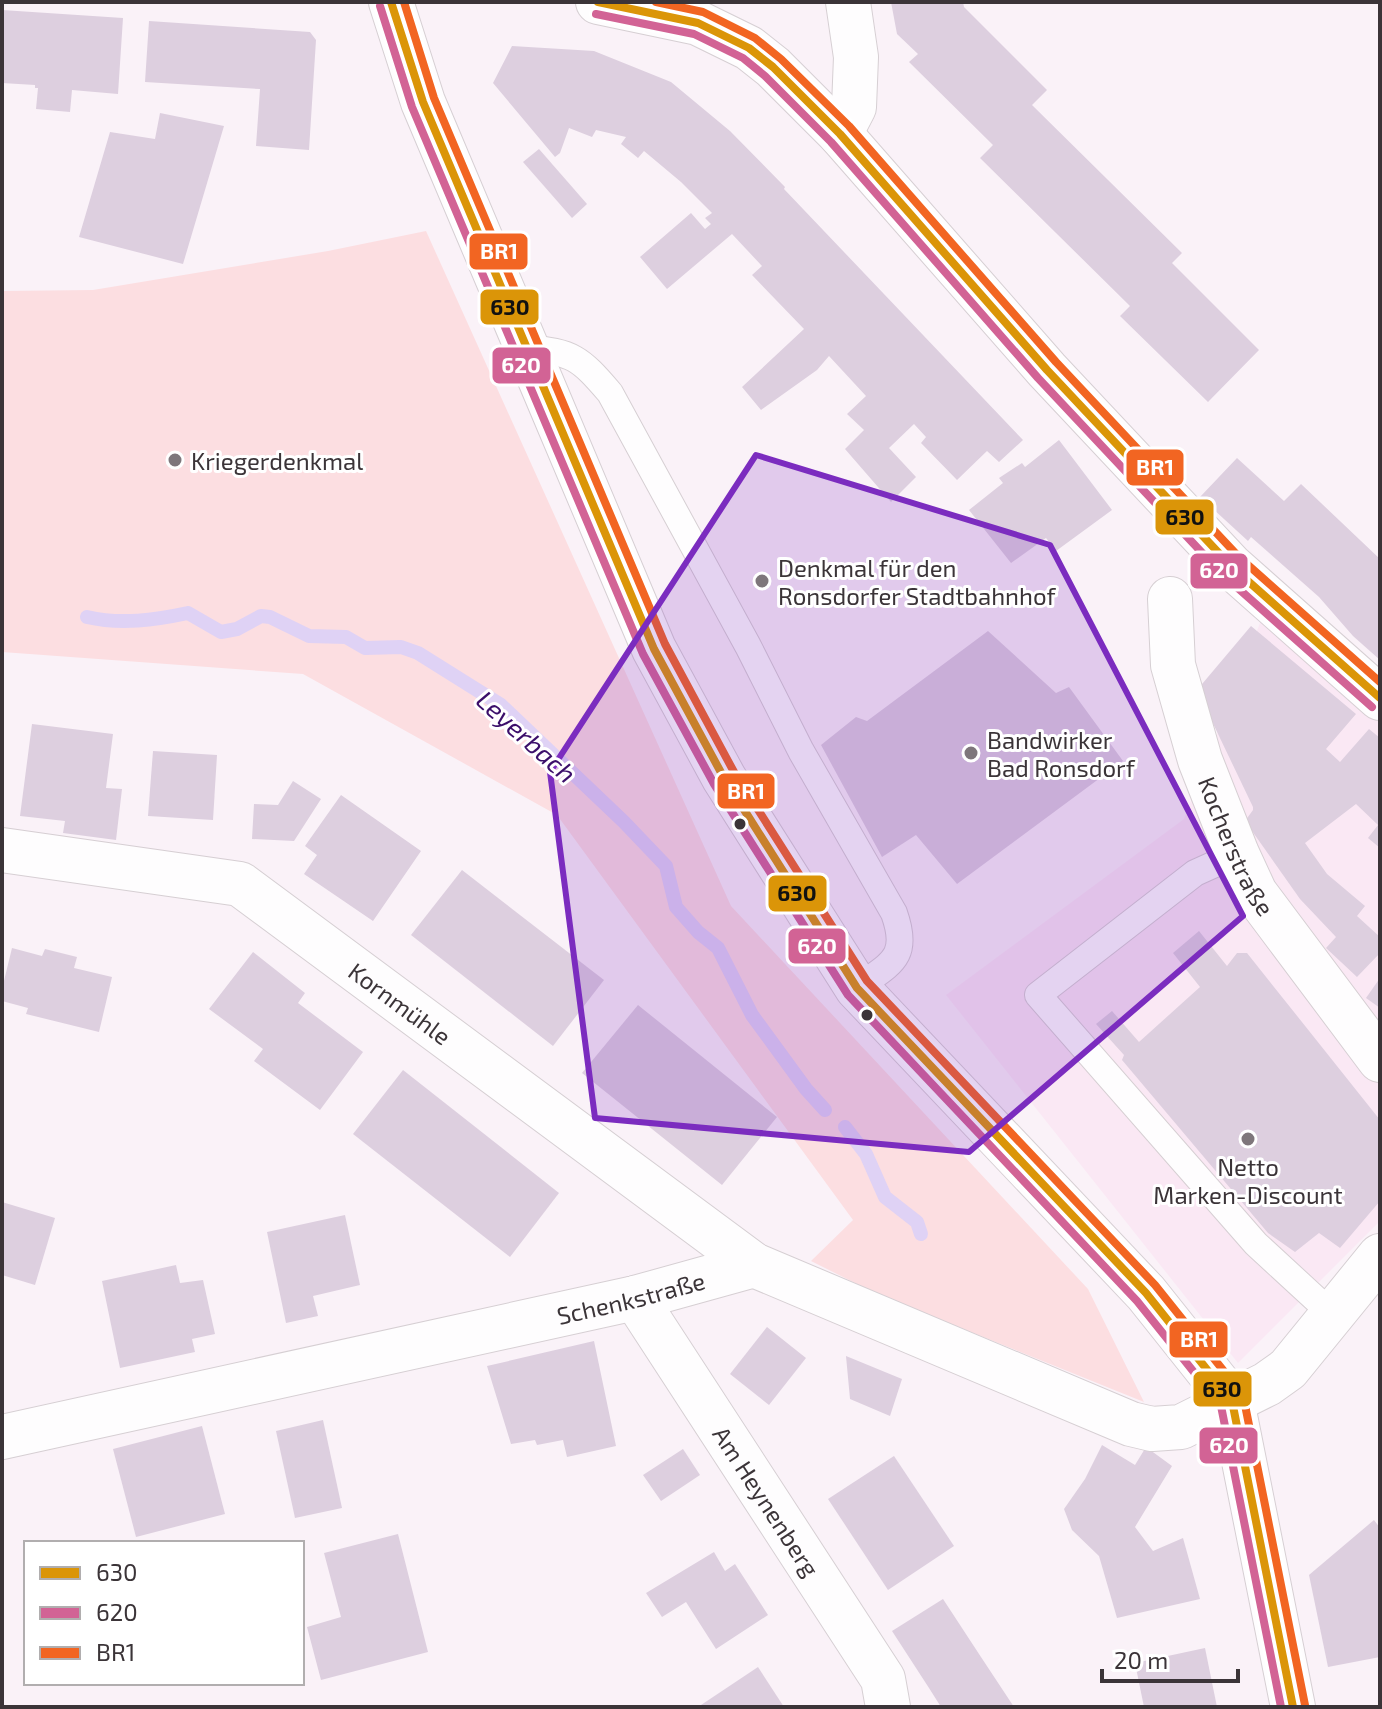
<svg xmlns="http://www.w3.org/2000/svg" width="1382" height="1709" font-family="'Exo 2',sans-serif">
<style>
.built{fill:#fae8f4}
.green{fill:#fcdee1}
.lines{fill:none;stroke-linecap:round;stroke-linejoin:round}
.stream{stroke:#dfd2f5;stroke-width:14}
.building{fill:#ddcfdf}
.service-casing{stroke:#d6cfd3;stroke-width:28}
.minor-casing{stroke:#d6cfd3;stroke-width:46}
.secondary-casing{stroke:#d6cfd3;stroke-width:46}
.service{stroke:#fefdfe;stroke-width:26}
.minor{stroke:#fefdfe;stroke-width:44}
.secondary{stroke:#fefdfe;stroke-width:44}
.bus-1-casing{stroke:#fff;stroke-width:14}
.bus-2-casing{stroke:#fff;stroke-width:14}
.bus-3-casing{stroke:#fff;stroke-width:14}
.bus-1{stroke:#db9508;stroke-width:8}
.bus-2{stroke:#d26395;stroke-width:8}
.bus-3{stroke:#f26522;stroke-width:8}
.marked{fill:#7b2cbf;fill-opacity:0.2;stroke:#7b2cbf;stroke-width:6;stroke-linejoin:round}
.poi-dot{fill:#7e767b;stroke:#fff;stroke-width:3}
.bus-dot{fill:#3b3438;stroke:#fff;stroke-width:3}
.labels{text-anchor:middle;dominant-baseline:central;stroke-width:6;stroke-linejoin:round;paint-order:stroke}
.poi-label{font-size:24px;fill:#3b3438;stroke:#fff;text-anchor:start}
.street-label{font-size:24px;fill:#3b3438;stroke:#fff}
.water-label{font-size:26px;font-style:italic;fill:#3b0e6a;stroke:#fff}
.line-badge{stroke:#fff;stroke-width:3}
.badge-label{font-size:22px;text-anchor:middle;font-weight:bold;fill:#fff}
.pale-badge-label{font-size:22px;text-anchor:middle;font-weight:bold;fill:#111}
</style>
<rect width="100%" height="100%" fill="#faf2f8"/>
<path class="built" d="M1265 610 1380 712V1221L1238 1363 946 995 1184 819Z"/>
<path class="green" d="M426 231 731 906 1088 1289 1144 1402 877 1294 811 1261 853 1220 557 815 303 674 2 652V291L93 290 328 251Z"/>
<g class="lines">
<g class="stream">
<path d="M87 617C121 625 155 620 188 613L221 632 237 629 261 616 270 617 309 636 346 637 365 648 401 647 418 653 501 705 624 822 666 866 676 907 698 932 718 948 752 1015 806 1089 825 1110"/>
<path d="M845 1127 866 1154 885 1197 917 1222 921 1234"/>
</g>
</g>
<g class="building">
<path d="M891 2H963L964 7 1047 90 1032 105 1182 253 1172 263 1259 350 1208 402 1120 316 1130 306 980 158 993 145 909 62 918 54 897 34Z"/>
<path d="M2 10 123 18 118 94 72 90 70 112 36 109 38 88H35V85L2 83Z"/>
<path d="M149 21 310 32 316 40 309 150 256 146 260 89 145 82Z"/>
<path d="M512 46 594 51 671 82 730 131 785 187 784 189 1023 440 999 462 987 451 957 480 921 443 926 437 914 424 889 448 916 477 891 502 845 449 864 430 847 414 866 396 829 356 817 370 761 410 742 387 804 329 752 275 762 266 732 234 667 289 640 257 691 213 705 229 711 224 705 218 712 213 681 182 644 151 638 158 621 144 626 137 596 130 592 137 569 128 560 153 555 157 493 83Z"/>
<path d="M160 113 224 126 183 264 79 237 110 132 155 139Z"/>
<path d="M539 149 587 204 572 218 523 162Z"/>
<path d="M1059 440 1112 510 1056 551 1046 538 1011 563 969 510 1003 483 999 478 1022 463 1025 467Z"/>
<path d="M1237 458 1284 501 1301 484 1380 559V660L1353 636 1319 597 1251 537 1248 541 1200 497Z"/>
<path d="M1251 626 1356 714 1326 749 1340 762 1369 729 1380 738V848L1368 838 1378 825 1356 804 1305 843 1327 874 1365 906 1357 916 1380 937V953L1357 977 1326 948 1336 937 1300 899 1245 821 1253 810V807L1197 690Z"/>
<path d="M988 631 1056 693 1069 687 1123 761 957 884 916 835 882 857 821 745 856 717 867 721Z"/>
<path d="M32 724 113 734 106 788 122 789 116 840 63 833 65 821 20 816Z"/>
<path d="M153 751 217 755 213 820 148 816Z"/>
<path d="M293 781 321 799 294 841 252 839 254 804 278 805Z"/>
<path d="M341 795 421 851 373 921 304 874 317 855 305 846Z"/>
<path d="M462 870 604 980 553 1046 411 935Z"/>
<path d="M1199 931 1227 966 1237 953H1247L1380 1120V1201L1340 1248 1319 1233 1295 1252 1268 1233 1122 1060 1124 1055 1096 1024 1112 1011 1139 1042 1200 987 1173 953Z"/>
<path d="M12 948 42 956 45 949 77 957 74 968 112 977 99 1032 26 1014 28 1008 2 1001V989Z"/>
<path d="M253 952 305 993 298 1003 363 1052 320 1110 254 1061 263 1049 209 1009Z"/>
<path d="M1380 978V1008L1366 998Z"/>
<path d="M638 1005 777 1117 722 1185 582 1073Z"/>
<path d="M403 1070 559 1193 510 1257 353 1134Z"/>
<path d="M2 1202 55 1218 35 1285 2 1275Z"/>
<path d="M345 1215 360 1285 313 1296 318 1316 286 1323 267 1232Z"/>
<path d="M176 1265 180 1283 203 1280 215 1334 192 1339 195 1352 120 1368 102 1281Z"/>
<path d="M767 1327 806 1358 769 1405 730 1374Z"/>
<path d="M594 1341 616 1446 567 1457 563 1440 537 1445 535 1440 511 1444 487 1366Z"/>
<path d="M846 1356 902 1379 890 1416 850 1399Z"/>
<path d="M323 1420 342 1508 295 1518 276 1431Z"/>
<path d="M202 1426 225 1514 136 1537 113 1449Z"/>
<path d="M1102 1445 1135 1465 1146 1447 1172 1466 1135 1527 1153 1551 1183 1538 1200 1599 1117 1618 1099 1556 1072 1530 1064 1509 1085 1479Z"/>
<path d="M683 1449 700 1475 661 1501 643 1475Z"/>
<path d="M894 1456 954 1546 888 1590 828 1499Z"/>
<path d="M1374 1520 1380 1528V1657L1328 1667 1309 1575Z"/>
<path d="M398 1534 428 1652 321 1680 307 1627 341 1617 324 1553Z"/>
<path d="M714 1552 725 1571 735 1564 768 1615 716 1649 686 1602 662 1617 646 1593Z"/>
<path d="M943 1599 979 1654 1014 1707H941L929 1688 892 1631Z"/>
<path d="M1205 1648 1217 1707H1144L1135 1663Z"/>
<path d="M758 1667 784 1707H698Z"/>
</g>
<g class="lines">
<defs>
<g id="service">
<path d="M526 348C573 352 580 358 610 393L748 646 801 751 894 913C910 958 891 963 857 988"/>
<path d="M1237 854 1195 873 1038 995 1256 1244 1332 1314"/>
</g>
<g id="minor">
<path d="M840 134 854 107 856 57 848 2"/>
<path id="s1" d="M1170 599 1173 665 1200 760 1237 854 1255 893 1380 1060"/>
<path id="s2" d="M2 850 240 884 754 1265 1131 1424 1152 1429 1181 1427 1267 1384 1288 1369 1380 1256"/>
<path id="s3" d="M635 1298 883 1679 888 1707"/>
<path id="s4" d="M2 1437 635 1298 754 1265"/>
</g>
<g id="secondary">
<path d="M391 2 423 102 654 649 724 778 857 988 1146 1293 1232 1401 1293 1707"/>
<path d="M598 2 698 23 749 48 773 67 840 134 1047 370 1231 566 1380 698"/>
</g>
</defs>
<use href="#service" class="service-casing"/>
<use href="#minor" class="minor-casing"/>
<use href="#secondary" class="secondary-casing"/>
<use href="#service" class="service"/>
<use href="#minor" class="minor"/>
<use href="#secondary" class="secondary"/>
<defs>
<g id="bus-1">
<path d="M391 2 423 102 654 649 724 778 857 988 1146 1293 1232 1401 1293 1707"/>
<path d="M598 2 698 23 749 48 773 67 840 134 1047 370 1231 566 1380 698"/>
</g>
<g id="bus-2">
<path d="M380 6 412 107 643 654 714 784 848 995 1137 1301 1221 1406 1281 1707"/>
<path d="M596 14 694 34 743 58 765 76 831 142 1038 378 1222 574 1372 707"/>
</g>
<g id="bus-3">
<path d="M404 2 434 98 665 644 734 772 867 981 1155 1285 1243 1395 1305 1705"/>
<path d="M656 2 703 12 755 38 781 59 849 126 1056 362 1239 557 1380 682"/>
</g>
</defs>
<use href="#bus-1" class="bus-1-casing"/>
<use href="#bus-2" class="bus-2-casing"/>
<use href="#bus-3" class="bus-3-casing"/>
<use href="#bus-1" class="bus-1"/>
<use href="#bus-2" class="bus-2"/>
<use href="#bus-3" class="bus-3"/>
</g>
<path class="marked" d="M756 455 1050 545 1243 916 969 1152 595 1118 550 772Z"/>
<g class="poi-dot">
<circle cx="175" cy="460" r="8"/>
<circle cx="762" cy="581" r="8"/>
<circle cx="971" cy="753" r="8"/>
<circle cx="1248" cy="1139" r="8"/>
</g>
<g class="bus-dot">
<circle cx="740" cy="824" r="7"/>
<circle cx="867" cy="1015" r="7"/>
</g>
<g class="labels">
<g class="poi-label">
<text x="191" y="460">Kriegerdenkmal</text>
<text x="778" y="567">Denkmal für den<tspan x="778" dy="28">Ronsdorfer Stadtbahnhof</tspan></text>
<text x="987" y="739">Bandwirker<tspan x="987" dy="28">Bad Ronsdorf</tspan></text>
<text x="1248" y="1166" text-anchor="middle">Netto<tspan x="1248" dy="28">Marken-Discount</tspan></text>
</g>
<g class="street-label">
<text stroke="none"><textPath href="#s1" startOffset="258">Kocherstraße</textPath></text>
<text stroke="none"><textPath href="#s2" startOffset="440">Kornmühle</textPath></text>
<text stroke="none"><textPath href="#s4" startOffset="644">Schenkstraße</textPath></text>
<text stroke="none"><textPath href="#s3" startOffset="242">Am Heynenberg</textPath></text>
</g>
<g class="water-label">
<text transform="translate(527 736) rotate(42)">Leyerbach</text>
</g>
</g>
<g class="line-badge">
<rect x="468" y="232" width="61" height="39" rx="8" fill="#f26522"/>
<rect x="479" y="288" width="61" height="38" rx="8" fill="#db9508"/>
<rect x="491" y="346" width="61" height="39" rx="8" fill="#d26395"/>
<rect x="1125" y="448" width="60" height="39" rx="8" fill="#f26522"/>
<rect x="1154" y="498" width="61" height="38" rx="8" fill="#db9508"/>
<rect x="1189" y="552" width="60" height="38" rx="8" fill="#d26395"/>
<rect x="716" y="772" width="60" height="38" rx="8" fill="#f26522"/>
<rect x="767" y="874" width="61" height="39" rx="8" fill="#db9508"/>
<rect x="787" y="927" width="60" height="38" rx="8" fill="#d26395"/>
<rect x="1168" y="1320" width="61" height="39" rx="8" fill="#f26522"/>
<rect x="1192" y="1370" width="61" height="38" rx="8" fill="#db9508"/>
<rect x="1198" y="1426" width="61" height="39" rx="8" fill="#d26395"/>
</g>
<g class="badge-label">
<text x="499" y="259">BR1</text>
<text x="521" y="373">620</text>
<text x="1155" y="475">BR1</text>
<text x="1219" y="578">620</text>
<text x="746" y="799">BR1</text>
<text x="817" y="954">620</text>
<text x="1199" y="1347">BR1</text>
<text x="1229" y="1453">620</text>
</g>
<g class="pale-badge-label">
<text x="510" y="315">630</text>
<text x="1185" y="525">630</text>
<text x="797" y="901">630</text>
<text x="1222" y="1397">630</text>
</g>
<rect width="1382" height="1709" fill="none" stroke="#3b3438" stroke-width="8"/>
<rect x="24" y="1541" width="280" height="144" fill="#ffffff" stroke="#b1aeaf" stroke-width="2"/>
<rect x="40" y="1567" width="40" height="12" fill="#db9508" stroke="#b1aeaf" stroke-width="2"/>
<text x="96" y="1581" font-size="24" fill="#3b3438">630</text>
<rect x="40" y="1607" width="40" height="12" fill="#d26395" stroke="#b1aeaf" stroke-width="2"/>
<text x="96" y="1621" font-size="24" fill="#3b3438">620</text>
<rect x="40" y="1647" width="40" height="12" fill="#f26522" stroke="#b1aeaf" stroke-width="2"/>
<text x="96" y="1661" font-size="24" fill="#3b3438">BR1</text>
<path d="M1102 1669v12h136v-12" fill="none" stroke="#3b3438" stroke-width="4"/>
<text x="1114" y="1669" font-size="24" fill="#3b3438" stroke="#ffffff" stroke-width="6" paint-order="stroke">20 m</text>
</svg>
